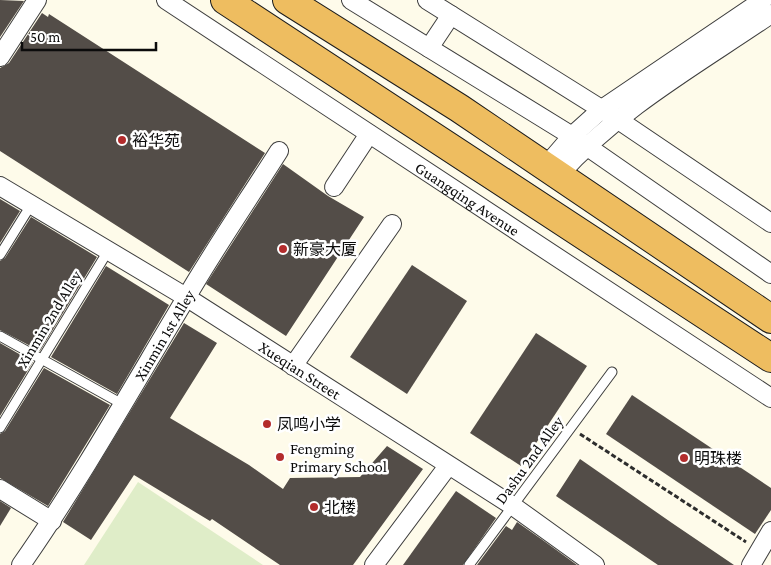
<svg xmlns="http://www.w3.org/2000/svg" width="771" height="565" font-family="'Crimson Pro','Noto Sans SC',serif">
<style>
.pitch{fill:#dfedc8}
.building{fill:#534d48}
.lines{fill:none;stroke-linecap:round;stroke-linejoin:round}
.service-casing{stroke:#3e3e3e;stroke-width:11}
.minor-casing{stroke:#3e3e3e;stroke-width:20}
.trunk-casing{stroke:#1c1c1c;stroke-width:30}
.path{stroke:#2d2d2d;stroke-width:3;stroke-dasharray:5 2.5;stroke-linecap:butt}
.service{stroke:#fff;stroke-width:9}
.minor{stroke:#fff;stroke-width:18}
.trunk{stroke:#eebd60;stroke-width:28}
.poi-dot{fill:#b32c2c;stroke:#fff;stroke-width:2}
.labels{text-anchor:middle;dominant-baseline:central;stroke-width:5;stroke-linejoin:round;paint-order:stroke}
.poi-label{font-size:16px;fill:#0b0b0b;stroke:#fff;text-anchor:start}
.street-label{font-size:16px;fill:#0b0b0b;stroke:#fff}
</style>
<rect width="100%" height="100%" fill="#fefbea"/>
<path class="pitch" d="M138 482 263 565H84Z"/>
<g class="building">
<path d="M0 0 24 1 0 37Z"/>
<path d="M42 13 48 17 49 14 265 153 189 272 0 151V68L9 63Z"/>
<path d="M283 164 328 196 364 217 286 336 206 284Z"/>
<path d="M0 199 20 211 0 243Z"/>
<path d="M31 217 97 257 40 351 0 330V261L5 258Z"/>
<path d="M412 265 467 301 407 394 350 357Z"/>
<path d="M106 266 169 305 117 394 51 357Z"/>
<path d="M184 323 217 343 170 418 249 465 283 489 290 478 360 477 387 446 423 469 353 565H280L212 519 210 521 134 475 91 540 63 522Z"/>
<path d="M536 333 587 366 521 466 470 433Z"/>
<path d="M0 343 33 362 0 416Z"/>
<path d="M44 368 110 405 48 506 0 478V434L5 431Z"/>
<path d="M632 395 771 488V510L755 534 606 434Z"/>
<path d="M580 459 672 523 734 565H658L556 496Z"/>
<path d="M456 491 496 518 463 565H403Z"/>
<path d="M0 501 11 508 0 526Z"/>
<path d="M517 522 544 541 577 565H477L506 526 512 530Z"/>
</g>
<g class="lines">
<defs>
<g id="service">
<path d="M0 255 31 205"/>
<path d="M0 336 124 405"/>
<path d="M0 428 108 251"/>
<path d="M469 565 612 372"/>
</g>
<g id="minor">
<path id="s1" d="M166 0 771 398"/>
<path d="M351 0 572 136 771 274"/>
<path d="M427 0 617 119 771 223"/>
<path d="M429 48 451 15"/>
<path d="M0 57 37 0"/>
<path d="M546 166 572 136 602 109 763 0"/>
<path d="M559 175C619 108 698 64 771 14"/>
<path id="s2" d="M0 186 186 297 513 506 595 565"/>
<path d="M334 187 369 134"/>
<path d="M293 366 392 224"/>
<path d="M0 489 52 521"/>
<path id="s3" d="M21 565C81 479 132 388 186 298 215 248 248 200 279 151"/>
<path d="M374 565 448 466"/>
<path d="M751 565 771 531"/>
</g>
<g id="trunk">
<path d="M225 0 771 358"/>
<path d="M287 0 459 108 771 319"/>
</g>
</defs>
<use href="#service" class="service-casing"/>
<use href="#minor" class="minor-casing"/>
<use href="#trunk" class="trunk-casing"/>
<path class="path" d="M580 434 746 542"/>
<use href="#service" class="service"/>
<use href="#minor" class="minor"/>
<use href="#trunk" class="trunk"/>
</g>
<g class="poi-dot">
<circle cx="122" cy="140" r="5"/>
<circle cx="283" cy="249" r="5"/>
<circle cx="267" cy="424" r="5"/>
<circle cx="280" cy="457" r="5"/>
<circle cx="684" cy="458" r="5"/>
<circle cx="314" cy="507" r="5"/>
</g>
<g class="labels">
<g class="poi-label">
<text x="132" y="140">裕华苑</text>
<text x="293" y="249">新豪大厦</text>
<text x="277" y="424">凤鸣小学</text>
<text x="290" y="448">Fengming<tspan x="290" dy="18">Primary School</tspan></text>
<text x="694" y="458">明珠楼</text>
<text x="324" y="507">北楼</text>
</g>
<g class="street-label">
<text stroke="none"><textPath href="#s1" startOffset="361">Guangqing Avenue</textPath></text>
<text transform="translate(49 319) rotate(-59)">Xinmin 2nd Alley</text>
<text stroke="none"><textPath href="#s3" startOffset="271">Xinmin 1st Alley</textPath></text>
<text stroke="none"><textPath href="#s2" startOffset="352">Xueqian Street</textPath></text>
<text transform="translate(529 460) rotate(-54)">Dashu 2nd Alley</text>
</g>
</g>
<path d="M22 42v8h134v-8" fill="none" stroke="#0b0b0b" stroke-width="2.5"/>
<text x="30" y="42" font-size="15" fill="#0b0b0b" stroke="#ffffff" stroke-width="4" paint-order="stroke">50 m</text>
</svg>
